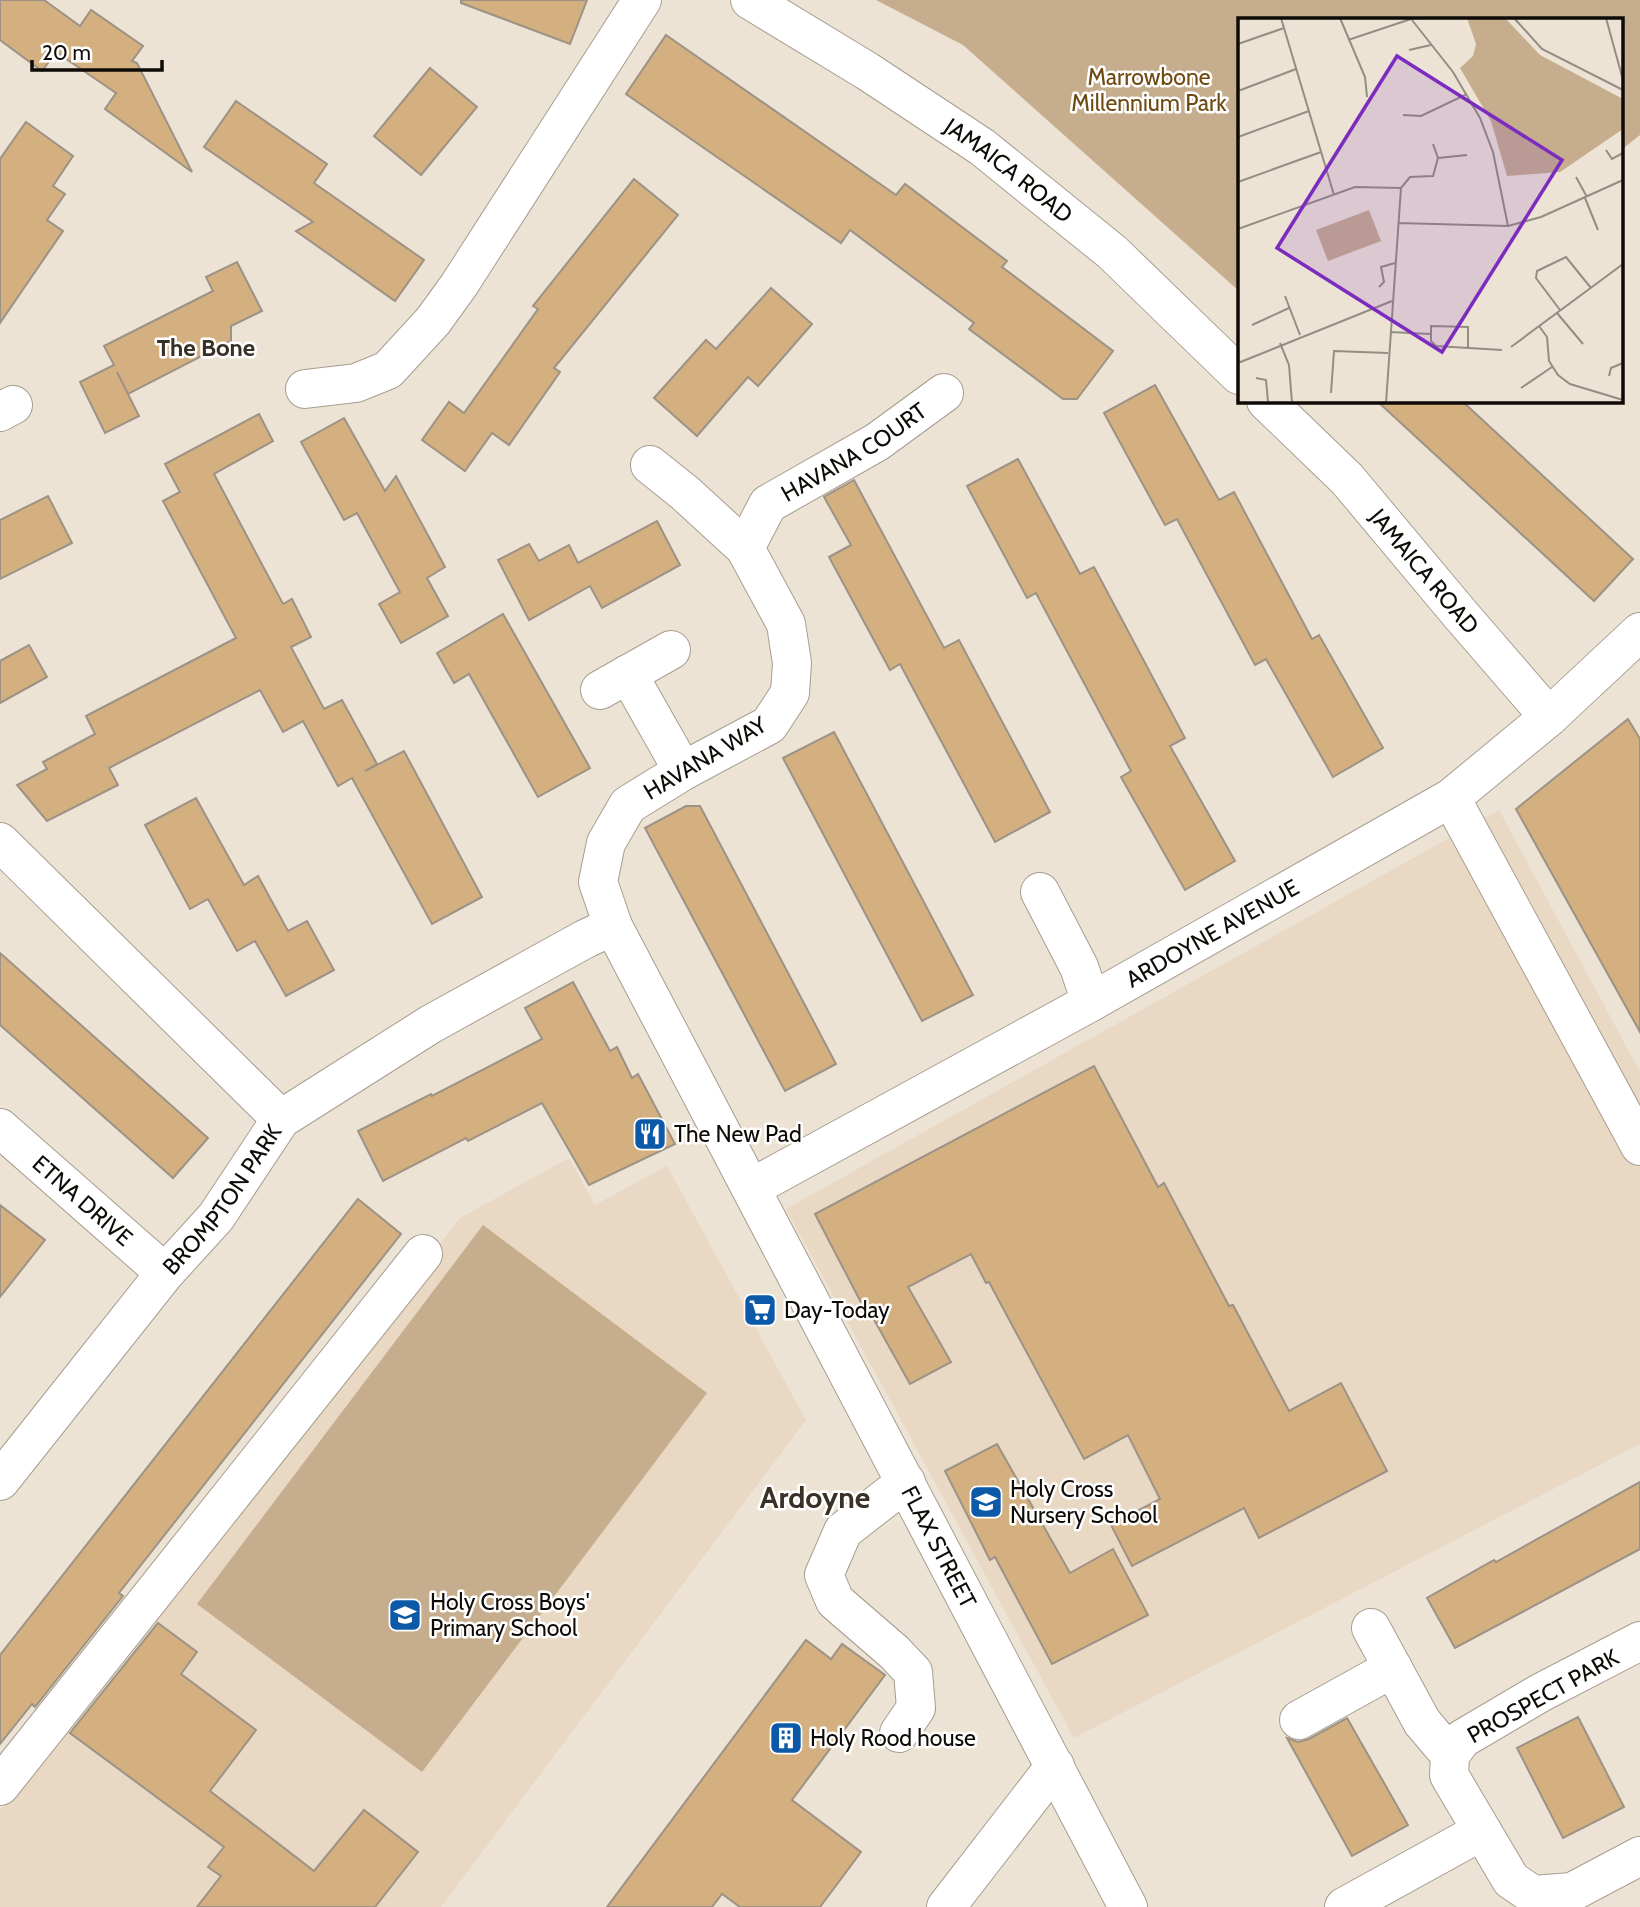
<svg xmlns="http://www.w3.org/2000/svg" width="1640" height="1907" font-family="Cabin,sans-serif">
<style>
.built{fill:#e8d8c4}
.green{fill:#c5ad8d}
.building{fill:#d4b080;stroke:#9c9285;stroke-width:2}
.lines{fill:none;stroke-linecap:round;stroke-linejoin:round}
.minor-casing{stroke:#a79d90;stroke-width:40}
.minor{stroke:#fff;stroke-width:38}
.labels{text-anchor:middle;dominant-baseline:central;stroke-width:5;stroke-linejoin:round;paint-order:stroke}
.park-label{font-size:23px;fill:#6e4a11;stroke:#fff}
.street-label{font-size:23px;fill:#0e0b07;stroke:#fff}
.poi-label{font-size:23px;fill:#0e0b07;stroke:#fff;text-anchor:start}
.neighbourhood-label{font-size:24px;font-weight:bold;fill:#393126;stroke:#fff}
.district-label{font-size:30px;font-weight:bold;fill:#393126;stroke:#fff}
.inset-road{fill:none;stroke:#948d83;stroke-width:2}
.view{fill:#7b2cbf;fill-opacity:0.15;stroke:#7b2cbf;stroke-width:3.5}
.inset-edge{fill:none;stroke:#0e0b07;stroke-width:3.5}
</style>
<rect width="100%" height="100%" fill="#ede3d5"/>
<g class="built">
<path d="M1499 810 1640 1072V1444L1074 1738 786 1209Z"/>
<path d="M569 1158 595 1205 667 1166 806 1420 441 1907H0V1810L460 1218Z"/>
</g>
<g class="green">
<path d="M876 0H1640V135L1621 150V19H1239V291L963 45Z"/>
<path d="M483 1225 707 1393 422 1772 197 1604Z"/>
</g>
<g class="building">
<path d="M0 0H44L80 26 91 10 143 46 132 61 137 63 192 172 105 109 116 93 56 52 42 71 0 40Z"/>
<path d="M461 0H587L570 44 461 3Z"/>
<path d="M666 35 896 195 905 184 1007 261 1002 267 1113 351 1077 399H1063L969 329 974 323 850 230 841 243 626 94Z"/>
<path d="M430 68 477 107 421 175 374 136Z"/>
<path d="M236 101 327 164 314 183 424 260 395 301 296 231 313 222 204 147Z"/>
<path d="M26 122 73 156 53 186 65 194 47 220 63 231 0 323V159Z"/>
<path d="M634 179 678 215 554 368 560 372 509 445 492 433 465 471 422 440 449 402 464 413 538 309 533 306Z"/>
<path d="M237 262 262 311 231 326V341L128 394 117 372 139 416 105 433 80 382 114 365 104 346 213 291 206 277Z"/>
<path d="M771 288 812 324 758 386 748 377 697 436 654 398 706 340 716 349Z"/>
<path d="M1155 385 1219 500 1234 492 1312 639 1319 635 1383 748 1333 777 1266 659 1255 665 1177 519 1165 525 1104 413Z"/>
<path d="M1377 401H1462L1633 559 1594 601Z"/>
<path d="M259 414 273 441 214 474 283 604 292 599 311 637 291 647 324 709 342 700 377 764 365 771 404 751 482 897 432 924 352 778 338 786 303 721 283 732 260 690 109 768 118 785 47 821 17 785 47 769 43 762 95 734 86 716 236 638 163 501 180 492 165 464Z"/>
<path d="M344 418 385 491 396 476 445 567 427 578 448 616 401 643 379 604 400 592 357 513 344 520 301 442Z"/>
<path d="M1018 459 1080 574 1094 567 1185 738 1170 746 1235 861 1185 890 1121 777 1131 771 1036 593 1027 598 967 486Z"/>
<path d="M854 480 944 648 959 640 1050 812 995 842 900 664 890 670 829 557 851 545 824 497Z"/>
<path d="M48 496 72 543 0 579V520Z"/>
<path d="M657 521 680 565 602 608 590 586 529 620 498 560 529 544 539 561 569 545 578 563Z"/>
<path d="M503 614 590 768 538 797 469 674 454 683 437 653Z"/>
<path d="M29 645 47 677 0 703V661Z"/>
<path d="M1628 719 1640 739V1032L1516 809Z"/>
<path d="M834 732 973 995 922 1021 783 758Z"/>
<path d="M196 798 244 885 258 876 288 931 307 921 334 970 286 996 255 941 237 951 208 899 190 909 145 825Z"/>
<path d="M686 806H700L836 1064 785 1091 645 828Z"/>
<path d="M0 953 208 1138 173 1178 0 1025Z"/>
<path d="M573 982 610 1051 617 1047 632 1078 638 1074 675 1144 589 1185 542 1103 468 1141 466 1138 383 1181 358 1131 431 1094 432 1096 542 1039 525 1008Z"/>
<path d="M1094 1066 1158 1187 1164 1183 1229 1306 1233 1305 1289 1411 1341 1383 1387 1471 1259 1538 1244 1508 1132 1566 1111 1525 1160 1499 1128 1435 1084 1459 989 1282 986 1283 971 1254 908 1287 951 1362 910 1384 868 1309 865 1310 815 1214Z"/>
<path d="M358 1199 401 1234 119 1593 123 1596 35 1707 32 1704 0 1744V1655Z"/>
<path d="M0 1205 45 1240 0 1297Z"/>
<path d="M997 1444 1070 1573 1113 1549 1148 1615 1052 1664 995 1557 990 1560 945 1471Z"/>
<path d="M1640 1482V1549L1455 1648 1427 1598 1494 1560 1496 1562Z"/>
<path d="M158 1623 197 1652 181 1674 256 1730 210 1791 314 1871 364 1810 418 1852 375 1907H197L221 1876 208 1867 224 1847 70 1733Z"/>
<path d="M806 1640 831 1659 842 1644 885 1675 792 1800 861 1852 820 1907H740L722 1894 712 1907H607Z"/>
<path d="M1578 1717 1624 1807 1563 1838 1517 1748Z"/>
<path d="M1347 1718 1408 1825 1352 1856 1287 1738 1298 1742 1309 1739Z"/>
</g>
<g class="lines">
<defs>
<g id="minor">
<path id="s1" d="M750 0 867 71 982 147 1112 252 1239 375"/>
<path d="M305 389 356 383 388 370 433 321 459 285 642 0"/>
<path id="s2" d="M1266 401 1347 479 1460 614 1549 717"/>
<path d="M0 412 13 405"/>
<path id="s3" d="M650 465 685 493 745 548 786 624 792 663 790 693 769 725 683 771 628 805 606 843 598 882 613 926 1128 1907"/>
<path id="s4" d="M745 548 768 504 877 442 944 393"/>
<path d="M628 674 683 771"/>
<path d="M600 690 671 650"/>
<path d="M1451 798 1640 1146"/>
<path d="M0 842 281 1119"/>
<path d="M1040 892 1079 967 1091 1002"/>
<path id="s5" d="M0 1128 165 1273"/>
<path id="s6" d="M751 1188 1091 1002 1451 798 1549 717 1640 632"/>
<path id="s7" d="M0 1481 165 1273 216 1217 281 1119 431 1024 585 939 613 926"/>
<path d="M1371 1628 1422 1722 1450 1755"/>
<path d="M1640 1641 1540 1693 1462 1739 1450 1755 1449 1775 1511 1880 1533 1895 1572 1892 1640 1856"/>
<path d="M1299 1720 1393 1668"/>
<path d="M899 1733 916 1708 913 1672 894 1652 835 1601 824 1575 843 1531 906 1482"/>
<path d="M0 1786 423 1254"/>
<path d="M946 1907 1055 1766"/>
<path d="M1344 1907 1482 1831"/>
</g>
</defs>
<use href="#minor" class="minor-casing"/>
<use href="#minor" class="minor"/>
</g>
<defs>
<symbol id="restaurant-square" viewBox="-11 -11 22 22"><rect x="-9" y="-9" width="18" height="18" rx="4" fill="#0c59a8" stroke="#fff"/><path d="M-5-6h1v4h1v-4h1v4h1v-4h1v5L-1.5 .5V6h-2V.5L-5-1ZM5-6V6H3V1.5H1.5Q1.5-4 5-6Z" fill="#fff"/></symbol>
<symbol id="supermarket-square" viewBox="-11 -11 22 22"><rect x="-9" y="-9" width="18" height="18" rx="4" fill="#0c59a8" stroke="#fff"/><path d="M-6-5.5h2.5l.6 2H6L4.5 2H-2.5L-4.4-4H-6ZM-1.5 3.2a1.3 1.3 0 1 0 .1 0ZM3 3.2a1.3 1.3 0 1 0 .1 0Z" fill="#fff"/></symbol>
<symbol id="school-square" viewBox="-11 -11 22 22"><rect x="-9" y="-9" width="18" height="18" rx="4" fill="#0c59a8" stroke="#fff"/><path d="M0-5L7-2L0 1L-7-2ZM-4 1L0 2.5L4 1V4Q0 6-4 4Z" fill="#fff"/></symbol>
<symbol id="building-square" viewBox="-11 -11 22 22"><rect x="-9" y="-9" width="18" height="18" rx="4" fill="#0c59a8" stroke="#fff"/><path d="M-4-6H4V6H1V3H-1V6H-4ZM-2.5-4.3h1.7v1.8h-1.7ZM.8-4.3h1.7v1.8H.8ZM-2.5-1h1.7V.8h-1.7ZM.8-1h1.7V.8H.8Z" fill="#fff"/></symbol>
</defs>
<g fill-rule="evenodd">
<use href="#restaurant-square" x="631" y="1115" width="38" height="38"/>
<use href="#supermarket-square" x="741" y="1291" width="38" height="38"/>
<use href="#school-square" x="967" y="1483" width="38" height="38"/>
<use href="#school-square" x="386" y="1596" width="38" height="38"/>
<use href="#building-square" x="767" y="1719" width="38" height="38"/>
</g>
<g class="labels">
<g class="park-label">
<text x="1149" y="77">Marrowbone<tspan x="1149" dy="26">Millennium Park</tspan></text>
</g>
<g class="street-label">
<text stroke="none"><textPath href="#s1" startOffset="310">JAMAICA ROAD</textPath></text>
<text stroke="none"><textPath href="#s4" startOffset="150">HAVANA COURT</textPath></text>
<text stroke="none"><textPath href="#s2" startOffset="233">JAMAICA ROAD</textPath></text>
<text transform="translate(705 758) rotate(-31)">HAVANA WAY</text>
<text stroke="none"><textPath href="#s6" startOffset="527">ARDOYNE AVENUE</textPath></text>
<text stroke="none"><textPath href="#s7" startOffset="359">BROMPTON PARK</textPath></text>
<text stroke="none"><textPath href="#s5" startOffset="110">ETNA DRIVE</textPath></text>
<text stroke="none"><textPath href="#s3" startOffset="1314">FLAX STREET</textPath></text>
<text transform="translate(1543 1696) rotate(-29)">PROSPECT PARK</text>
</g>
<g class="poi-label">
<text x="674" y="1134">The New Pad</text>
<text x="784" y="1310">Day-Today</text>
<text x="1010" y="1489">Holy Cross<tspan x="1010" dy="26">Nursery School</tspan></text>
<text x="430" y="1602">Holy Cross Boys'<tspan x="430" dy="26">Primary School</tspan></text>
<text x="810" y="1738">Holy Rood house</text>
</g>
<g class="neighbourhood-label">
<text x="206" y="347">The Bone</text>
</g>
<g class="district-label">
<text x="815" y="1497">Ardoyne</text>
</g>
</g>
<g transform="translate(1238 18)">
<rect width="385" height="385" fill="#ede3d5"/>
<path d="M229 0H267L302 37 385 81V111L322 154 269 158 253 103 222 50 235 38 238 26ZM131 192 143 223 90 243 78 212Z" fill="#c5ad8d"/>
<path class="inset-road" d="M43 0 96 177M102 0 127 59 129 79M276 0 304 31 385 72M368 0 385 62M174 2 215 54 242 100 255 134 270 208M110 22 176 0M0 26 46 10M171 32 193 27M0 73 58 51M165 97 183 98 229 76M0 119 71 93M368 132 374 141 385 135M200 140 229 137M338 159 349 179M0 164 83 134M347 180 360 212M160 205 270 208 303 199 385 162M0 211 117 169 163 170M141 269 146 264 143 249 157 245M47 278 62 317M322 292 298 260 299 253 328 239 353 270M319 295 345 326M14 307 51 290M301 308 309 319 311 343 320 357 332 366 385 382M152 314 193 316M42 325 51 347 54 385M273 329 385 246M230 330V309L193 308V323L198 328 264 332M0 345 154 283M371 358 373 350 385 345M18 360 28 362 30 384M283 370 314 349M93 375 96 333 150 335M148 385 163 170 172 159 195 158 200 140 195 126"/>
<path class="view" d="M159 38 324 142 204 334 39 230Z"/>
<rect width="385" height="385" class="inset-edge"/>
</g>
<path d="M32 60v10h130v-10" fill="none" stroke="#0e0b07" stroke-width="3.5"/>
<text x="42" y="60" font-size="21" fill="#0e0b07" stroke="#ffffff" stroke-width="5" paint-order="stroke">20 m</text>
</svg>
